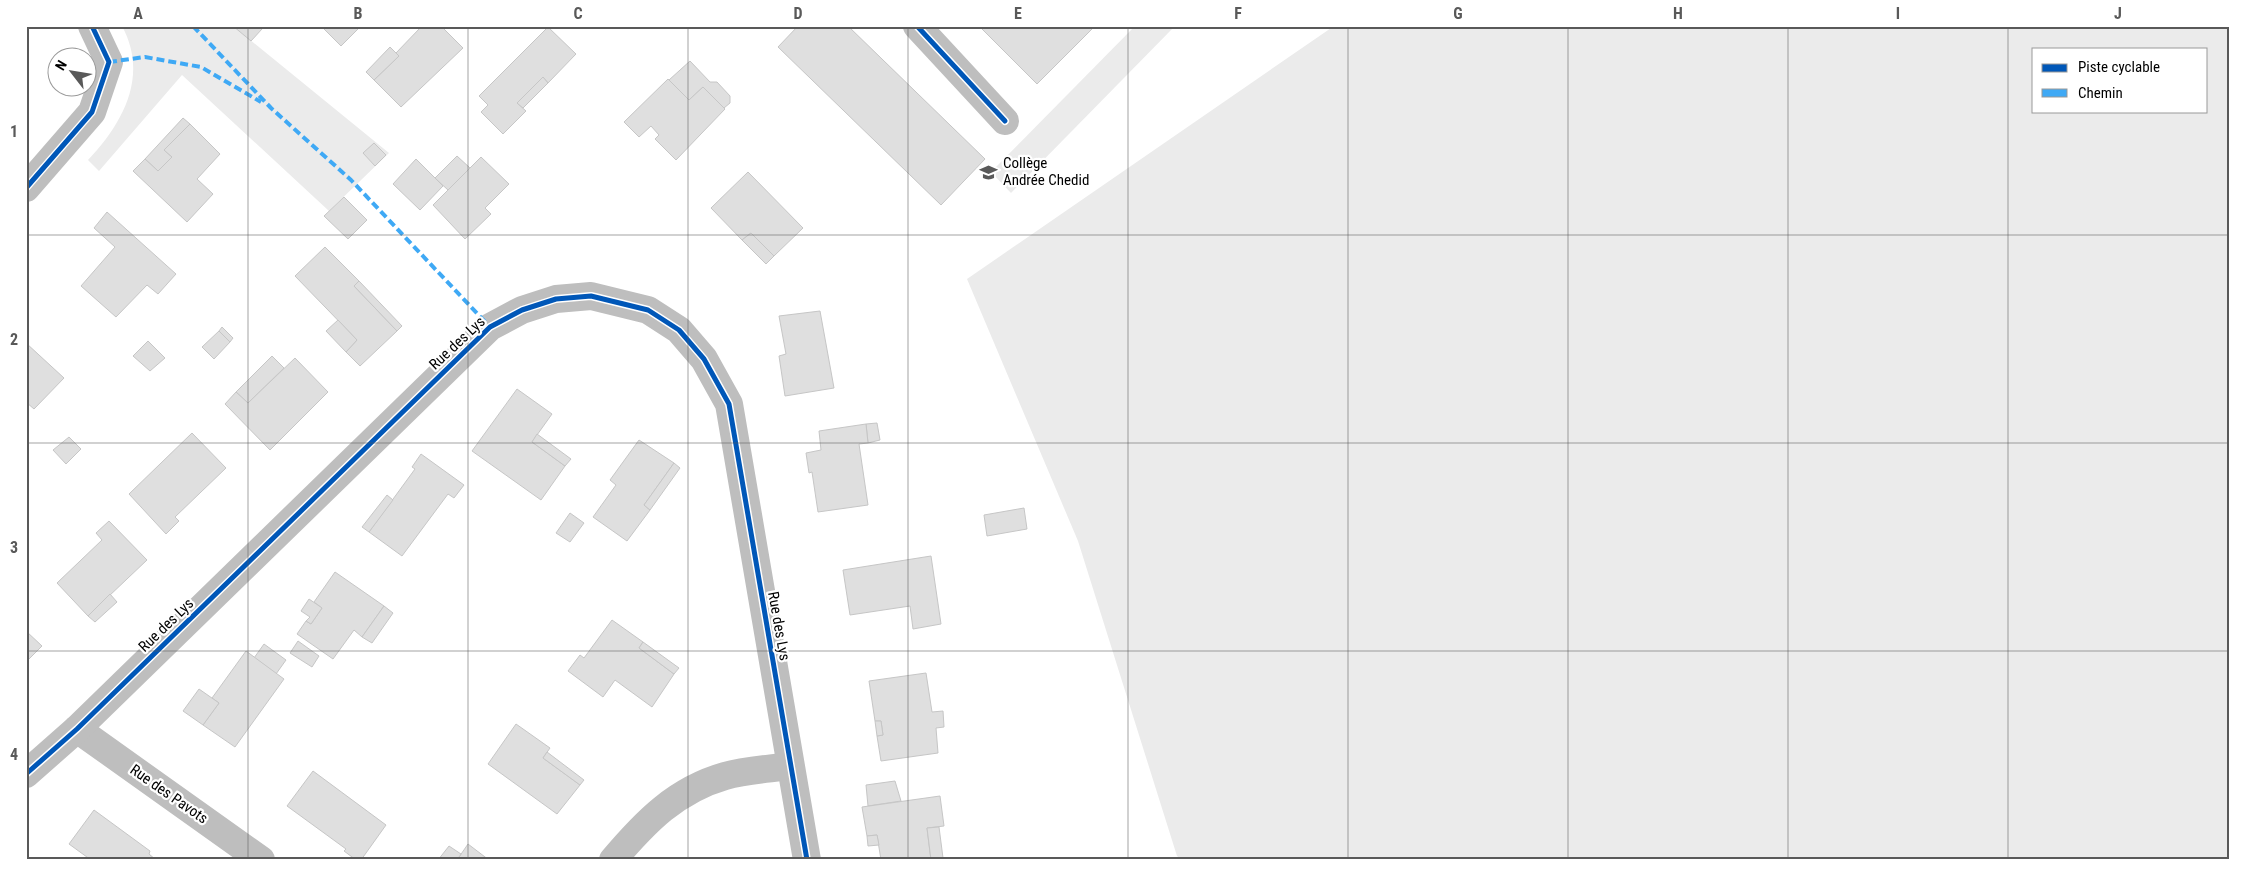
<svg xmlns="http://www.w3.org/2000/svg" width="2255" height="886" font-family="'Roboto Condensed',sans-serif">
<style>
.green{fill:#ebebeb;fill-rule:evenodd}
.building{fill:#dfdfdf;stroke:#c6c6c6}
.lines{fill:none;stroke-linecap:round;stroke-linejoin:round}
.minor{stroke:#bebebe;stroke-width:28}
.quiet{stroke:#3fa9f5;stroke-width:4;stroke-dasharray:8 4;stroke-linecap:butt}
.cycleway-casing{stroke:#fff;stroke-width:8}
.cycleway{stroke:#0057b8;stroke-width:5}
.grid{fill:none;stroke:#595959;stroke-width:1;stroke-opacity:0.55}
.labels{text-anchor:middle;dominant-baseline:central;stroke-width:4.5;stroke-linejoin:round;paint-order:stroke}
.poi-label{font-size:15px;fill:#000;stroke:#fff;text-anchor:start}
.street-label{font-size:15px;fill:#000;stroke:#fff}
.neatline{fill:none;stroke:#595959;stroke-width:2}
.grid-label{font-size:16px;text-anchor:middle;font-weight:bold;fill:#595959}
</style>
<rect width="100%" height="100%" fill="#fff"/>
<g class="green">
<path d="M122 26H233L389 153 329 211 182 75 99 171 88 160C123 123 149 76 122 26Z"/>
<path d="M1135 26H1175L1011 193 991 172Z"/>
<path d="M1334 26H2229V860H1182L1177 856 1078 541 967 279ZM2034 49H2206V111H2034Z"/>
</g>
<g class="building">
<path d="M233 26H259L262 29 251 41Z"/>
<path d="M321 26H361L341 46Z"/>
<path d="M418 26H441L463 48 401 107 374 80 399 56 396 53 420 28Z"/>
<path d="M798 26H848L985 159 941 205 778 47Z"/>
<path d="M979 26H1095L1037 84Z"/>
<path d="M548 27 576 54 548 83 543 77 517 103 526 111 503 134 481 112 488 105 479 96Z"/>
<path d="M390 47 399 56 374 80 366 72Z"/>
<path d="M690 61 710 82H717L730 96V103L724 108 703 87 689 100 669 80Z"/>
<path d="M543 77 548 83 523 108 517 103Z"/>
<path d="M668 79 689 100 703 87 725 109 676 160 655 139 659 135 651 126 639 137 624 122Z"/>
<path d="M183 118 190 124 164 150 172 157 158 171 145 159Z"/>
<path d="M190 124 220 154 197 179 213 194 187 222 133 171 145 159 158 171 172 157 164 150Z"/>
<path d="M374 143 386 155 375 166 363 153Z"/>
<path d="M457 156 470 168 448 190 435 178Z"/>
<path d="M481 157 509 184 485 208 491 214 465 239 433 205Z"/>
<path d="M416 159 443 186 420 210 393 184Z"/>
<path d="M748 172 803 228 774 256 751 233 742 240 711 208Z"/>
<path d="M344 197 367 220 348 239 324 216Z"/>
<path d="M107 212 176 274 158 294 147 285 116 317 81 286 115 247 94 228Z"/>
<path d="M751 233 774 256 766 264 742 240Z"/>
<path d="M325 247 359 281 354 286 397 331 360 366 346 352 357 340 295 276Z"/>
<path d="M359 281 402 326 397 331 354 286Z"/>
<path d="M820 311 834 388 785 396 779 356 786 354 779 316Z"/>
<path d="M338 320 357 340 346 352 326 331Z"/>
<path d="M222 327 233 338 230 342 219 331Z"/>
<path d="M219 331 230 342 214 359 202 347Z"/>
<path d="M148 341 165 358 150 371 133 356Z"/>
<path d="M26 343 64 378 34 409 26 402Z"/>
<path d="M272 356 284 368 248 403 236 392Z"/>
<path d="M295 358 328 392 270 450 225 404 236 392 248 403Z"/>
<path d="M517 389 552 414 532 442 565 466 541 500 472 451Z"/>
<path d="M877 423 880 440 868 443 866 424Z"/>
<path d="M866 424 868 443 859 444 868 505 818 512 812 472 809 473 806 453 821 450 819 431Z"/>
<path d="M192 433 226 468 175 517 179 521 166 534 129 494Z"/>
<path d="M537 434 571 459 565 466 532 442Z"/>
<path d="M69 437 81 449 66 464 53 450Z"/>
<path d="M639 440 674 463 644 505 650 510 627 541 593 517 616 485 610 480Z"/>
<path d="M421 454 464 485 454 498 448 494 402 556 369 532 415 469 412 467Z"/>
<path d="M674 463 680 468 650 510 644 505Z"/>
<path d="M387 495 393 500 369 532 362 527Z"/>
<path d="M1024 508 1027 529 987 536 984 515Z"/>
<path d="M570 513 584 523 570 542 556 533Z"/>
<path d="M109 521 147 560 88 616 57 583 102 540 96 533Z"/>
<path d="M931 556 941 624 913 629 910 606 850 615 843 570Z"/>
<path d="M335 572 384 606 362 637 354 630 333 659 297 634 306 621 311 624 322 608 314 602Z"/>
<path d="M110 594 117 602 95 622 88 616Z"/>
<path d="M309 599 322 608 311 624 306 621 310 617 301 611Z"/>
<path d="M384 606 393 613 372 643 362 637Z"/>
<path d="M612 620 643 642 639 648 674 674 652 707 615 680 603 697 568 671 580 655 584 658Z"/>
<path d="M26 631 42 646 27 661H26Z"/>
<path d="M298 641 319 656 312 667 290 653Z"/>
<path d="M643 642 679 668 674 674 639 648Z"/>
<path d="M264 644 286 660 276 674 254 658Z"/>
<path d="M246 651 284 679 235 747 203 725 219 703 212 698Z"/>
<path d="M926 673 932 712 943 711 944 727 936 728 938 753 881 761 877 736 883 735 881 721H875L869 681Z"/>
<path d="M199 689 219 703 203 725 183 711Z"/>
<path d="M875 721H881L883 735 877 736Z"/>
<path d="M516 724 550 748 543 758 580 785 557 814 488 764Z"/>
<path d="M547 752 584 780 580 785 543 758Z"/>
<path d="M313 771 386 825 361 860H356L344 851 346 849 287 806Z"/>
<path d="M895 781 901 801 868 806 866 785Z"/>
<path d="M940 796 944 826 927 828 931 860H881L877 835 867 836 862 807Z"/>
<path d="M94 810 150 851 149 854 156 860H91L69 844Z"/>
<path d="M939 827 943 858 931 860 927 828Z"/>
<path d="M877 835 879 845 868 846 867 836Z"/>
<path d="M468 844 489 860H457Z"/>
<path d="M449 846 461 854 457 860H438Z"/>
</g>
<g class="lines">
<g class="minor">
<path d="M917 26 1005 121"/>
<path d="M26 188 92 112 109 62 92 26"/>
<path d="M77 729 261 860"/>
<path d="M26 774 77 729 490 327 522 310 556 299 591 296 648 310 679 330 704 359 729 404 807 860"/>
<path d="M613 860C645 822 676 790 725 776 746 770 769 769 790 766"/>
</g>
<g class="quiet">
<path d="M193 26 271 108 351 180 490 327"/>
<path d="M109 62 145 57 201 67 261 102"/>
</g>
<defs>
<g id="cycleway">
<path d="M917 26 1005 121"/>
<path d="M26 188 92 112 109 62 92 26"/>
<path d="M26 774 77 729 490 327 522 310 556 299 591 296 648 310 679 330 704 359 729 404 807 860"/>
</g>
</defs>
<use href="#cycleway" class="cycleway-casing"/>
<use href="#cycleway" class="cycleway"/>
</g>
<path class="grid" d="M248 26V860M468 26V860M688 26V860M908 26V860M1128 26V860M1348 26V860M1568 26V860M1788 26V860M2008 26V860M26 235H2229M26 443H2229M26 651H2229"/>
<defs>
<symbol id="school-bare" viewBox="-9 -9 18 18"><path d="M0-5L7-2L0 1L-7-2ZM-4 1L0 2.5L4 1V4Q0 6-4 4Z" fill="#595959" stroke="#fff" stroke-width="2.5" paint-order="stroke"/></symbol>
</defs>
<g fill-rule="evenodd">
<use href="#school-bare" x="976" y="160" width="25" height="25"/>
</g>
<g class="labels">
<g class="poi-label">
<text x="1003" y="163">Collège<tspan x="1003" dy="17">Andrée Chedid</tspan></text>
</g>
<g class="street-label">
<text transform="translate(457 343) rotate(-43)">Rue des Lys</text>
<text transform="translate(166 625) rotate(-44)">Rue des Lys</text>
<text transform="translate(779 626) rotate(80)">Rue des Lys</text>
<text transform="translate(169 794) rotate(35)">Rue des Pavots</text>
</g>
</g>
<rect width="2255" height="886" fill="none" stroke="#ffffff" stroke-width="55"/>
<rect x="2032" y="48" width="175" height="65" fill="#ffffff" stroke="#999999"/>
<rect x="2042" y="64" width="25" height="8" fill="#0057b8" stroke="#999999"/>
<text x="2078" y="72" font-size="15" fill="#000000">Piste cyclable</text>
<rect x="2042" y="89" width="25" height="8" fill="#3fa9f5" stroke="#999999"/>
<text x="2078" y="98" font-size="15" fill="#000000">Chemin</text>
<g transform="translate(72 72) rotate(301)"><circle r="24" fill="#ffffff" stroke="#999999"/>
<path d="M0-4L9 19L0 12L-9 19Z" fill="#595959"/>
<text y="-8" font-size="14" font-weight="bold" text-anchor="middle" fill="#000000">N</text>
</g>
<rect x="28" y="28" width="2200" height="830" class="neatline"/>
<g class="grid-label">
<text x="138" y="19">A</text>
<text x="358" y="19">B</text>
<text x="578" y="19">C</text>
<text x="798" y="19">D</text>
<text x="1018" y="19">E</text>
<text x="1238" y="19">F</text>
<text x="1458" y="19">G</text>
<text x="1678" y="19">H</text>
<text x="1898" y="19">I</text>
<text x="2118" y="19">J</text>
<text x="14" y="137">1</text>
<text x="14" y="345">2</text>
<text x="14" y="553">3</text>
<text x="14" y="760">4</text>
</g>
</svg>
